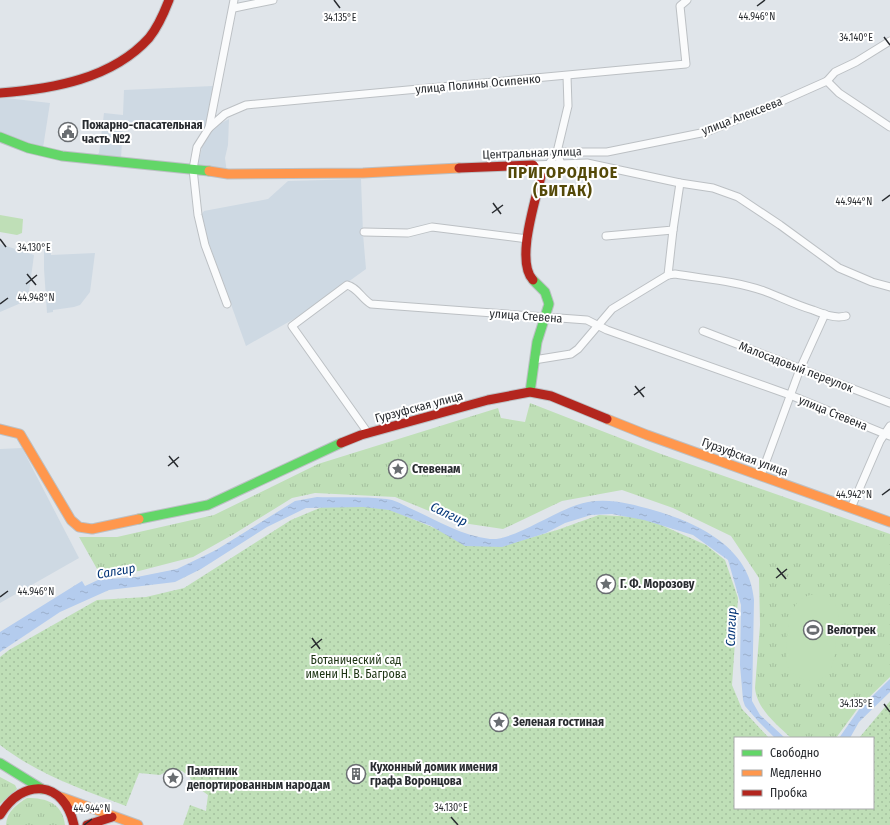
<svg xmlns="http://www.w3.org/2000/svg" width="890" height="825" font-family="'Fira Sans Condensed',sans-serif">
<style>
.built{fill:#ced9e3}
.grass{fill:url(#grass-tufts)}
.garden{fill:url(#garden-dots)}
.pitch{fill:#bfdfb7}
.water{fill:url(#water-ripples)}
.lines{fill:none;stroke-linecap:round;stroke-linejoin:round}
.street-casing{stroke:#bcc0c4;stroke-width:9}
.fast-casing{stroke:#bcc0c4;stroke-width:11}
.slow-casing{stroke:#bcc0c4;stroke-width:11}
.jam-casing{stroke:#bcc0c4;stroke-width:11}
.street{stroke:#fafbfc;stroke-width:7}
.fast{stroke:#63d668;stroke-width:9}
.slow{stroke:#ff974d;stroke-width:9}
.jam{stroke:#b3261e;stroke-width:9}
.ticks{fill:none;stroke:#292c30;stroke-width:1.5}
.labels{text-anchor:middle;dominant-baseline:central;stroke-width:4;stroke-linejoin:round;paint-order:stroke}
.street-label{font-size:12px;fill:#292c30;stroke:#fff}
.poi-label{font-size:12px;font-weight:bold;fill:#292c30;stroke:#fff;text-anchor:start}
.park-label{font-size:12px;fill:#1d3413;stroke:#fff}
.water-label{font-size:13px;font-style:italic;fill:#033578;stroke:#fff}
.district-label{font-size:16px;font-weight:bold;letter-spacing:1px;fill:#544908;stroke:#fff}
.ticks-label{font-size:10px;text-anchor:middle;fill:#292c30;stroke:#fff;stroke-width:4;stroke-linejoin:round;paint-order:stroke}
</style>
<defs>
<pattern id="grass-tufts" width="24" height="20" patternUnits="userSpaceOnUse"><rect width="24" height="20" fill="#bfdfb7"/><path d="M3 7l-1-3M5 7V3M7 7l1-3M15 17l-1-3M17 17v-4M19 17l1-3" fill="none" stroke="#a4c09e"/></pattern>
<pattern id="garden-dots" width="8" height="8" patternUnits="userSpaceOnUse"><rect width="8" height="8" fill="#bfdfb7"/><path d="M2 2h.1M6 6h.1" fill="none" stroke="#a4c09e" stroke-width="1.8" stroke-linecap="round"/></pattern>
<pattern id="water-ripples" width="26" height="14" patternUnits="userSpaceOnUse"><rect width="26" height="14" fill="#b4ccee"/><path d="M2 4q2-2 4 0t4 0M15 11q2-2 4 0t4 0" fill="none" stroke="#9bafcc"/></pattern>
</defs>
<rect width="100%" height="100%" fill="#e0e5ea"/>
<g class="built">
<path d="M213 86 207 127 204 131 176 125 123 123 121 159 95 156 99 153 104 113 123 115 124 90Z"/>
<path d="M6 98 50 103 43 148 0 132V99Z"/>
<path d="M229 119 228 145 225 158 227 173 197 168 203 143 210 129Z"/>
<path d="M361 179 363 234 366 269 308 311 246 346 207 238 201 215 204 211 268 199 288 181Z"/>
<path d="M44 242H50L51 255 95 253 90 292 80 305 74 307 53 310V312L47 313 44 269Z"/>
<path d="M0 244 34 255 28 300 0 312Z"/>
<path d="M22 448 79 558 0 603V449Z"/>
</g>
<g class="grass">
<path d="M530 403 661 454 890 534V677L858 708 836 738H791C776 724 757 709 755 688L760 625 759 578 731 536 673 508 622 490 562 501 503 529 456 522 395 497 315 493 292 498 234 534 193 557 139 571 101 576 79 537H117L214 515 318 464 498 408 501 418 525 422Z"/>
<path d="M0 777 15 785 17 789 0 804Z"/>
<path d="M27 798C47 798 62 803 65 825H6C7 811 16 805 27 798Z"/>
</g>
<path class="garden" d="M363 505 391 510 439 530 502 546 557 530 599 515 637 517 659 524 706 545 725 560 738 598 732 685 742 709 769 738H735V808H873V738H859L890 701V825H183L190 805 206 811 208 795 194 785 189 776 182 771 171 769 160 775 139 773 126 806C81 789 39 775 0 745V657L9 650 97 600 146 597 184 588 291 520 322 507Z"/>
<g class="pitch">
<path d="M0 215 23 219 22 233 17 235 0 232Z"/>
<path d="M810 595C843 592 840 617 836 640 835 649 835 661 830 670 819 690 794 680 786 664 788 641 783 602 810 595Z"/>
</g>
<g class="water">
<path d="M317 497C339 498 371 496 392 500 399 502 407 507 414 510 438 521 463 536 490 539 515 541 559 507 588 502 610 498 632 504 653 510 698 523 750 547 754 600L752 701 760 715 785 738H775L758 721 745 706 743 700 740 665 741 605 728 560 693 535 644 520 612 514 591 515 565 523 546 533 502 547 465 546 431 526 389 510 363 507 306 508 267 527 201 569 175 582 109 590 60 612 0 652V632L82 581 85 586 98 580 137 577 177 569 216 550 295 501Z"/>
<path d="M890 679V692L859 722 850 738H839L860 708Z"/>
</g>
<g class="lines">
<defs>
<g id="street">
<path d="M234 8 273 0"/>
<path d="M827 81 839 93 890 127"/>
<path d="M209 128 225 114 246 105 686 64 680 6 687 0"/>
<path d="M561 164 557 152H607L706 132 764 109 827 81 835 72 856 62 890 41"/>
<path d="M533 165 587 163 680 183 713 188 738 197 780 225 839 268 872 282 890 287"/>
<path d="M541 176 557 152 568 106 567 76"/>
<path d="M364 232 408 233 432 227 528 239"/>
<path d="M606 236 673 230 680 183"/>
<path d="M668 275 673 230"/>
<path d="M227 304 205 245 198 215 193 169 197 147 209 128 234 0"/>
<path d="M703 331 890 403"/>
<path d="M534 360 571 354 578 349 612 309 668 275 675 274C705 279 736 281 764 291 780 297 796 305 813 310 823 314 835 319 846 316"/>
<path d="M368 433 292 326 347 285C357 287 362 299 371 304L587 320 607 330 790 395 890 436"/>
<path d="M761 475 800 369 825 314"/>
<path d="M851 508 880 441 890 426"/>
</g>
<g id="fast">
<path d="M0 137 28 148 62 156 209 171"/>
<path d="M530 392 537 342 549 304 545 292 533 280"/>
<path d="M139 519 208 505 341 443"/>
<path d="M0 763 42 789"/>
</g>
<g id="slow">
<path d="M209 171 228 174 363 173 459 168"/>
<path d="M607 419 647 435 890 522"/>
<path d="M0 429 20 434 71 520 79 527 92 529 139 519"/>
<path d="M61 797 138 825"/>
</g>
<g id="jam">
<path d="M0 93C52 89 112 79 149 38 158 27 164 13 169 0"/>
<path d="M459 168 533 165 541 176C536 200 515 261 533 280"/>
<path d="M341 443 361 435 488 400 530 392 551 396 607 419"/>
<path d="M0 815C23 777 64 780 74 825"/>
<path d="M87 825 112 817"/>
</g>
</defs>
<use href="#street" class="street-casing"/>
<use href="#fast" class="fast-casing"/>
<use href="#slow" class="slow-casing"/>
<use href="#jam" class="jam-casing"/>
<use href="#street" class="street"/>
<use href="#fast" class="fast"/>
<use href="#slow" class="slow"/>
<use href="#jam" class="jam"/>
</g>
<path class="ticks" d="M334 0 340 8M757 6 765 0M884 37 890 45M882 201 890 195M493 203 501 214M492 213 503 205M0 239 6 247M27 274 36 285M26 284 37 275M0 304 8 298M635 386 644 397M634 395 645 387M169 456 178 467M168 466 179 457M882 495 890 489M777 568 786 579M776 578 787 569M0 597 8 591M312 638 320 649M311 648 322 639M884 704 890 712M451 817 458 825M84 825 92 819"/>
<defs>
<symbol id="civic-ring" viewBox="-11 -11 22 22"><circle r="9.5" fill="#fff" stroke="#696d71" stroke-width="1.5"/><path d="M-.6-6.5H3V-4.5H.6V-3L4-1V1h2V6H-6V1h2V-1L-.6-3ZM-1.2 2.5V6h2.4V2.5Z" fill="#696d71"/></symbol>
<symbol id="sight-ring" viewBox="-11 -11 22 22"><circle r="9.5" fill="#fff" stroke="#696d71" stroke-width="1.5"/><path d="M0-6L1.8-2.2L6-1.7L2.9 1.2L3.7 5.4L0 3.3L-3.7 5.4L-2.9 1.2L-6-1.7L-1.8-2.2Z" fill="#696d71"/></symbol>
<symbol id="stadium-ring" viewBox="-11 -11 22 22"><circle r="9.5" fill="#fff" stroke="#696d71" stroke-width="1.5"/><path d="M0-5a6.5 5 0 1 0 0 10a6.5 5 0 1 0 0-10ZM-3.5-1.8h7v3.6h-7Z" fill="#696d71"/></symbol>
<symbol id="building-ring" viewBox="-11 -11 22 22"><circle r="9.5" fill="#fff" stroke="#696d71" stroke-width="1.5"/><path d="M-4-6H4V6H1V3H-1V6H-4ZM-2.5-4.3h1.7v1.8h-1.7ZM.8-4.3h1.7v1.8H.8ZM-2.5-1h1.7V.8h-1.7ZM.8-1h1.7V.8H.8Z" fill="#696d71"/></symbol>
</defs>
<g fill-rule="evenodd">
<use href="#civic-ring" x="57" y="121" width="22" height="22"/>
<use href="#sight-ring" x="387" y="458" width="22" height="22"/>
<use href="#sight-ring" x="595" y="573" width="22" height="22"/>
<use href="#stadium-ring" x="802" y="619" width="22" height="22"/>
<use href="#sight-ring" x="488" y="711" width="22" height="22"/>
<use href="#building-ring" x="345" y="763" width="22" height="22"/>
<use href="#sight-ring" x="162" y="767" width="22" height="22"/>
</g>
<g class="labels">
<g class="street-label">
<text transform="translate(478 84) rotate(-5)">улица Полины Осипенко</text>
<text transform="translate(742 116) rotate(-21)">улица Алексеева</text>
<text transform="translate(532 153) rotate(-2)">Центральная улица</text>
<text transform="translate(526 316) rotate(4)">улица Стевена</text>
<text transform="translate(796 367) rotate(21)">Малосадовый переулок</text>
<text transform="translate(419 407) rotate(-15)">Гурзуфская улица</text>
<text transform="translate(833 413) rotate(22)">улица Стевена</text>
<text transform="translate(745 457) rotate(20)">Гурзуфская улица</text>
</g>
<g class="poi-label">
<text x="82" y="125">Пожарно-спасательная<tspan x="82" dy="14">часть №2</tspan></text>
<text x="412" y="469">Стевенам</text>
<text x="620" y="584">Г. Ф. Морозову</text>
<text x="827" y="630">Велотрек</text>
<text x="513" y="722">Зеленая гостиная</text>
<text x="370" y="767">Кухонный домик имения<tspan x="370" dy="14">графа Воронцова</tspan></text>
<text x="187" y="771">Памятник<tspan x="187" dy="14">депортированным народам</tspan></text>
</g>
<g class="park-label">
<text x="356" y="660">Ботанический сад<tspan x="356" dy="14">имени Н. В. Багрова</tspan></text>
</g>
<g class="water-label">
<text transform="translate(449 514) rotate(25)">Салгир</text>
<text transform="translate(116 571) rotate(-10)">Салгир</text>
<text transform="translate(731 627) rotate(-88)">Салгир</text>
</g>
<g class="district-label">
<text x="563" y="172">ПРИГОРОДНОЕ<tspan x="563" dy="18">(БИТАК)</tspan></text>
</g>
</g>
<g class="ticks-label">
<text x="757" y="20">44.946°N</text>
<text x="340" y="21">34.135°E</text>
<text x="856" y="41">34.140°E</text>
<text x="854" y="205">44.944°N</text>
<text x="34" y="251">34.130°E</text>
<text x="36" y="301">44.948°N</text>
<text x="854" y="498">44.942°N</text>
<text x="36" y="595">44.946°N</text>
<text x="856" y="707">34.135°E</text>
<text x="451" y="811">34.130°E</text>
<text x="92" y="812">44.944°N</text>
</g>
<rect x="734" y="737" width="140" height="72" fill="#ffffff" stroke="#a9abac"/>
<rect x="742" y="750" width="20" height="6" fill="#63d668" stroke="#a9abac"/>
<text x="770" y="757" font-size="12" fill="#292c30">Свободно</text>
<rect x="742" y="770" width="20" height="6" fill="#ff974d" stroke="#a9abac"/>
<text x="770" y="777" font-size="12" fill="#292c30">Медленно</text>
<rect x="742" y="790" width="20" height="6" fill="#b3261e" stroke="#a9abac"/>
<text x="770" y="797" font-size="12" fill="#292c30">Пробка</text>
</svg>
